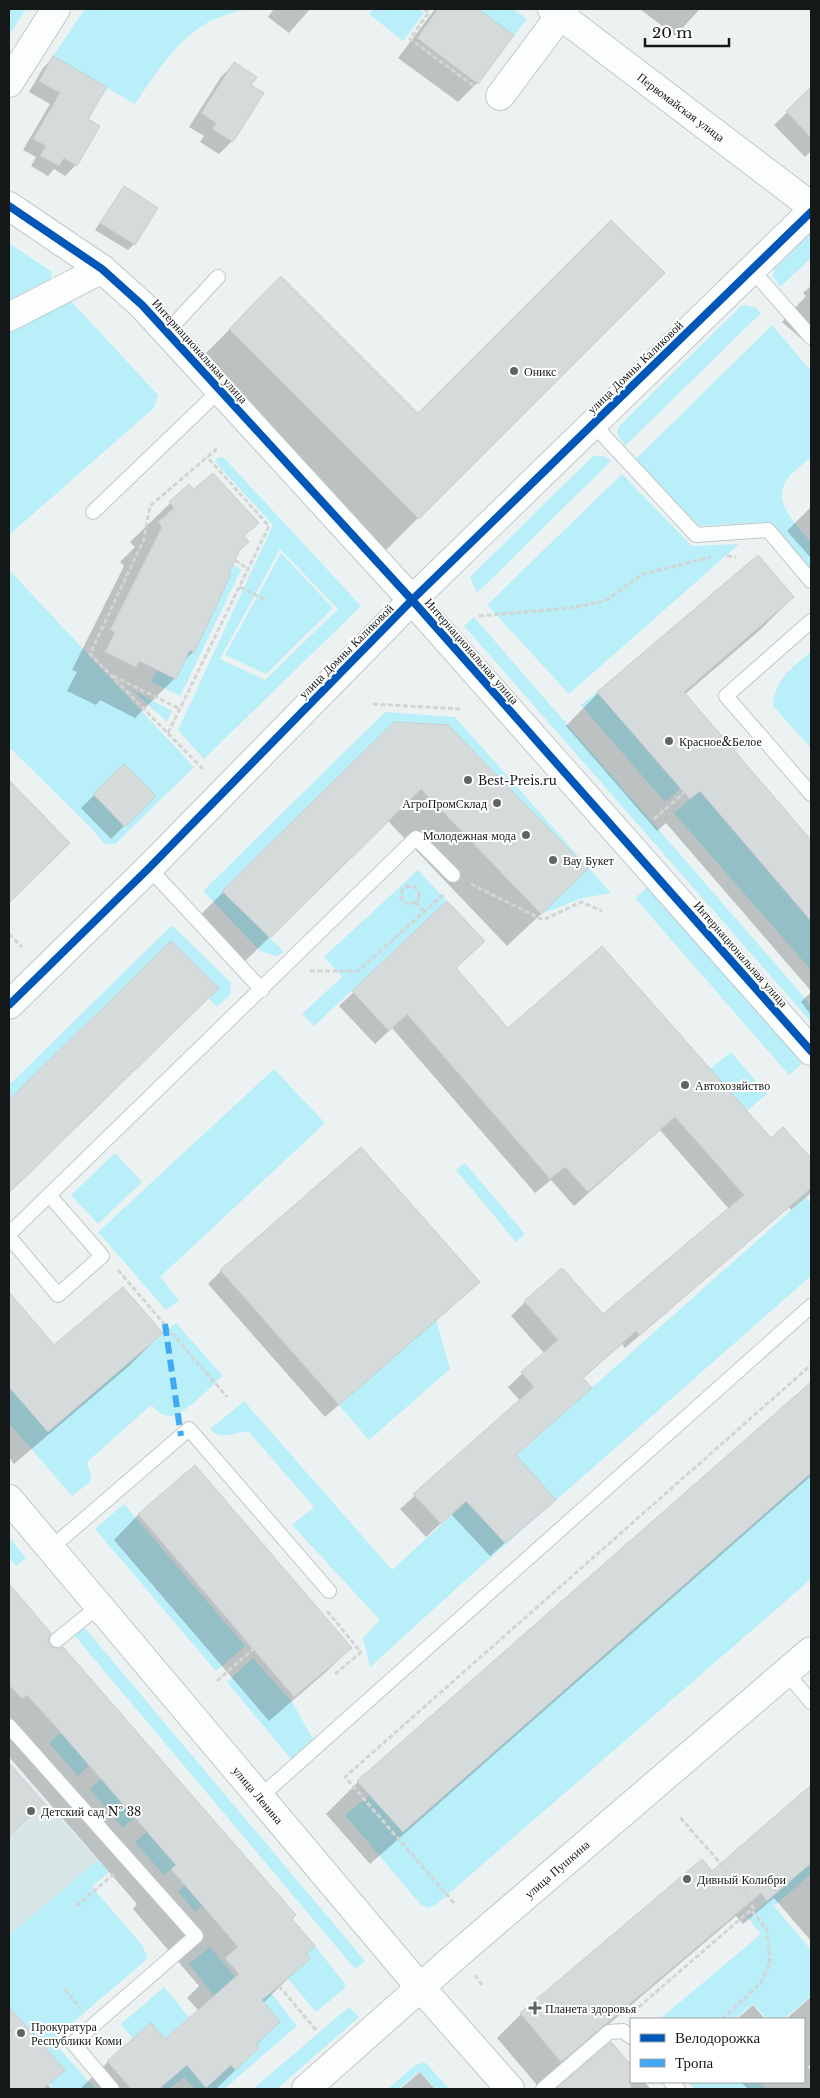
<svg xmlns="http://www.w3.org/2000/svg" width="820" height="2098" font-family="'Libre Baskerville',serif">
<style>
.built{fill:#d9e6e8}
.green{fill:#b9eff9;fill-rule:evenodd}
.shadow{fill:#0003}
.building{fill:#d5dadb;stroke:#c8cdce}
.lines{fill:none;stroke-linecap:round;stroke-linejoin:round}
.service-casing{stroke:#c2c7c8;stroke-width:16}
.minor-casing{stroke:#c2c7c8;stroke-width:30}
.tertiary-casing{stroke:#c2c7c8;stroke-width:30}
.path{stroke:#d3d5d5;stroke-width:3;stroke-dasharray:5 2.5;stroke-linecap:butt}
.service{stroke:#fcfdfd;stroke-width:14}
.minor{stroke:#fcfdfd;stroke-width:28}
.tertiary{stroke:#fcfdfd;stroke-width:28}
.quiet{stroke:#3fa9f5;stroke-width:6;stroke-dasharray:12 6;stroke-linecap:butt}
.cycleway-casing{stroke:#fff;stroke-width:11}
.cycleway{stroke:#0057b8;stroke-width:8}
.poi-dot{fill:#606465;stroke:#fff;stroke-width:2}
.labels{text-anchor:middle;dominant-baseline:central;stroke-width:4;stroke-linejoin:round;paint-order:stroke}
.street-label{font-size:12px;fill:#151819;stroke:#fff}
.poi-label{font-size:12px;fill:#151819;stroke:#fff;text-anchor:start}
</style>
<rect width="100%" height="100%" fill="#ecf2f2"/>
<path class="built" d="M9 1761 98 1860 9 1938Z"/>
<g class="green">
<path d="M26 9 9 36V10Z"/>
<path d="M85 9H251C190 17 167 57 135 104L53 56Z"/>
<path d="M373 9H418L424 13 403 41 369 14Z"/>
<path d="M478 9H513L527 19 514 35Z"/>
<path d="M811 233V258L780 287 773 276 774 268Z"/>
<path d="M9 243 52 272 50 282 9 304Z"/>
<path d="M64 301 72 302 158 395 154 408 9 535V330Z"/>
<path d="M746 305 756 308 761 313 625 446 617 433 619 426 740 307Z"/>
<path d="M772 325 811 371V457C804 464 794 470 788 478 770 501 797 526 811 542V571L769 522 699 526 635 460Z"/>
<path d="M593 456H604L611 461 477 593 470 577Z"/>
<path d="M221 457 225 459 361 606 204 759 178 730 273 525 217 464 216 459ZM280 549 338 609 265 680 220 659Z"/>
<path d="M622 474 692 546 739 544 569 694 487 605Z"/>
<path d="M281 553 333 608 266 674 225 655Z"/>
<path d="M233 564 241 570 180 696 151 682 157 670 176 679 190 650 194 652 208 624 204 622 231 574 229 572Z"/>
<path d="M9 570 194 767 115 844H104L93 830 9 747Z"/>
<path d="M474 617 811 1005V1022L464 626Z"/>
<path d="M811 652V748L773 706C776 677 791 669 811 652Z"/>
<path d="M131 689 172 711 167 722Z"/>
<path d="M597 692 680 789 665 802 581 705Z"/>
<path d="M385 712 455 717 611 893 583 898 541 914 588 869 448 725 394 722 223 891 284 952 277 956 260 951 203 891Z"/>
<path d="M700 791 811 921V970L674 813Z"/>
<path d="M418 870 447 901 314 1026 302 1014 342 977 324 957Z"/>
<path d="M650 885 806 1060 789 1075 635 898Z"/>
<path d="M170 927H174L231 983 230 995 217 1007 208 998 218 988 171 941 9 1100V1085Z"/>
<path d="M731 1052 767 1094 747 1111 710 1069Z"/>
<path d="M274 1069 325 1123 160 1277 179 1300 166 1310 98 1232Z"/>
<path d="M115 1153 142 1182 98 1224 71 1195Z"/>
<path d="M465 1163 525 1234 516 1242 456 1170Z"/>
<path d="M806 1197 811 1204V1276L480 1567 370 1667 363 1638 380 1620 292 1525 314 1507 249 1432C235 1431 221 1442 210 1429L244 1401 392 1570 559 1417Z"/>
<path d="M436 1320 450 1369 369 1440 339 1405Z"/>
<path d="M176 1323 223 1376C211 1386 182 1418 168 1416 161 1415 156 1410 151 1405L87 1462 91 1476 90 1482 72 1496 9 1423V1387L48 1432Z"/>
<path d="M811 1473V1579L437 1904 428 1908 421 1905 345 1815 370 1795 403 1832Z"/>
<path d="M124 1504 245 1646 216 1671 95 1529Z"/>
<path d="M9 1537 26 1558 16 1566 9 1557Z"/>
<path d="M84 1627 365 1961 355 1969 74 1635Z"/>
<path d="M253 1658 292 1702 313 1739 291 1759 227 1682Z"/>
<path d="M61 1733 89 1765 78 1776 49 1743Z"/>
<path d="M101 1779 134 1817 123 1828 90 1789Z"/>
<path d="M147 1832 176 1865 164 1875 135 1842Z"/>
<path d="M98 1860 109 1872 92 1887 143 1946 147 1957 145 1961 52 2040 95 2089H53L49 2084 65 2070 9 2007V1935Z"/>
<path d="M811 1863V1874L774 1906 811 1950V1996L784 2019H767L753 2004 735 2019H660L761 1934 748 1918Z"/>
<path d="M190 1881 207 1901 195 1912 178 1891Z"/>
<path d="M315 1946 345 1984 344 1989 316 2012 284 1974H293L310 1959 306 1954Z"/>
<path d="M210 1947 236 1978 214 1996 189 1964Z"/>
<path d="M164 1987 189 2017 165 2039 151 2023 133 2039 121 2024Z"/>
<path d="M267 1988 297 2026 224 2089H195L184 2077 169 2089H159L180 2072 176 2067 184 2061 206 2087 231 2065 235 2069 259 2049 256 2044 280 2022 258 1996Z"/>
<path d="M349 2007 359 2017 277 2089H253Z"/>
<path d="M422 2063H426L449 2089H436L420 2071 398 2089H388L414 2066Z"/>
<path d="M688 2082H759L766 2089H695Z"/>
</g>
<g class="shadow">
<path d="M274 9H310L289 33 268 17Z"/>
<path d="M435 9H476L512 36 477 83 458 102 398 58Z"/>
<path d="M640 9H700L675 36Z"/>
<path d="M53 58 86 120 76 165 65 176 54 169 48 176 31 166 36 157 23 150 50 104 29 92 43 68Z"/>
<path d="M234 64 250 86 232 141 219 154 200 142 204 136 189 127 221 77Z"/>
<path d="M811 89V151L805 157 774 125Z"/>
<path d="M124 188 134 244 128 250 95 230Z"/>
<path d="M663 273 379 557 190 369 281 278 418 415Z"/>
<path d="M811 286V332L803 340 782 322 806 296 803 293Z"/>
<path d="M189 485 243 537 193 652 182 663 175 678 135 718 100 700 96 705 67 691 77 672 72 670 124 566 120 562 135 547 130 542Z"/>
<path d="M811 507V558L787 531Z"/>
<path d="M793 597 760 630 684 695 811 842V991L666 823 657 831 566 726 598 693Z"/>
<path d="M394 723 554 902 507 946 388 821 236 970 191 924Z"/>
<path d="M124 766 154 796 111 839 81 808Z"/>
<path d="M15 788 69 843 9 902V793Z"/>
<path d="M447 903 455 969 508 1030 771 1140 783 1129 811 1160V1193L791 1210 789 1207 625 1348 622 1344 582 1379 576 1401 515 1456 554 1500 490 1556 451 1514 426 1537 400 1509 520 1401 508 1387 544 1353 511 1316 525 1302 603 1316 729 1209 660 1130 574 1206 551 1180 535 1193 392 1028 375 1044 339 1006Z"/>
<path d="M171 943 184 1020 9 1192V1102Z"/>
<path d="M811 992V1015L801 1002Z"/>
<path d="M221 1271 465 1295 325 1417 208 1284Z"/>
<path d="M9 1294 54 1347 162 1333 129 1366 14 1464 9 1457Z"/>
<path d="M811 1384V1476L370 1864 326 1814 358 1782Z"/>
<path d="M195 1467 350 1648 326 1672 269 1721 114 1540 138 1515Z"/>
<path d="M9 1587 50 1634 47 1641 50 1647 290 1919 308 1959 263 2003 279 2022 256 2045 258 2048 216 2089H80L108 2062 165 2041 199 2011 187 1998 199 1986 133 1909 137 1904 9 1757Z"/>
<path d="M9 1766 42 1804 9 1835Z"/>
<path d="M811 1787V1941L774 1898 743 1924 736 1916 537 2085 497 2038 521 2014 702 1861 712 1873Z"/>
<path d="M811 1997V2064L808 2067 811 2071V2089H748L741 2082H804V2019H786Z"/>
<path d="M753 2005 765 2019H737Z"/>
<path d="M9 2009 64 2070 48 2085 52 2089H9Z"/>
<path d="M610 2044 631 2067V2082H644L651 2089H559Z"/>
<path d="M420 2072 435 2089H400Z"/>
</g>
<g class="building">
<path d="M438 9H478L514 35 478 84 417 38Z"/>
<path d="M53 56 107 87 88 119 100 126 77 166 64 158 59 166 40 156 46 146 33 139 60 93 39 81Z"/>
<path d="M234 62 257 77 251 85 264 93 233 142 212 129 216 123 201 113Z"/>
<path d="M811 87V138L786 111Z"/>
<path d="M124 186 158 208 135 245 100 223Z"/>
<path d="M611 220 665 273 419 519 229 329 281 276 418 413Z"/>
<path d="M213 473 259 523 244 536 249 542 240 550 229 572 231 574 194 653 190 650 176 679 139 661 136 667 105 652 115 632 110 630 162 527 158 522 174 508 169 502 189 484 194 489Z"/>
<path d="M758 555 794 597 684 692 811 840V921L700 791 690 799 597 692Z"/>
<path d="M394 722 448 725 588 869 541 914 421 789 270 938 222 891Z"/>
<path d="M124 764 156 796 125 827 93 794Z"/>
<path d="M9 780 70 843 9 903Z"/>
<path d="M447 901 485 941 456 968 508 1028 602 946 771 1138 783 1127 811 1158V1188L640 1335 636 1331 583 1378 592 1388 516 1455 556 1500 505 1543 466 1501 441 1524 413 1494 534 1387 521 1372 558 1340 524 1301 562 1268 603 1314 744 1195 675 1117 588 1192 565 1167 550 1179 407 1014 389 1031 352 991Z"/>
<path d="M171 941 219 988 9 1193V1100Z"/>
<path d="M361 1147 480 1282 339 1405 220 1270Z"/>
<path d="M123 1287 163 1333 48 1432 9 1387V1292L54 1345Z"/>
<path d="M811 1382V1473L403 1832 357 1781Z"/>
<path d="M195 1465 352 1648 294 1697 138 1514Z"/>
<path d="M9 1584 51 1633 48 1641 51 1646 58 1649 63 1647 296 1915 292 1919 315 1946 306 1954 310 1959 262 2000 280 2022 256 2044 259 2048 235 2070 231 2065 206 2088 187 2065 159 2089H131L107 2061 151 2023 165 2039 239 1974 225 1958 238 1947 171 1869 176 1865 55 1726 27 1695 22 1699 9 1685Z"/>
<path d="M9 1764 44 1804 9 1835Z"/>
<path d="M811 1785V1863L767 1901 761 1893 561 2062 520 2013 702 1859 712 1871Z"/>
<path d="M9 2007 65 2070 43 2089H9Z"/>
<path d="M611 2042 631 2065V2089H556Z"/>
</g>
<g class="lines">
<defs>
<g id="service">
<path d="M752 270 811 337"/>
<path d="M167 332 218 277"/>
<path d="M593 424 696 535 768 530 811 581"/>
<path d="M93 512 220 390"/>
<path d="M811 621 726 696 811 794"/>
<path d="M149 868 262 990"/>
<path d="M9 1234 416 838 453 875"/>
<path d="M9 1237 58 1295 102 1256 50 1196"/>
<path d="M51 1548 189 1429 329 1591"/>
<path d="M57 1640 99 1606"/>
<path d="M786 1672 811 1702"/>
<path d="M9 1726 196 1936 73 2043 112 2089"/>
<path d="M260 1797 811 1306"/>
<path d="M671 2082 678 2089"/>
<path d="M543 2089 609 2032 623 2031 631 2037"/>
</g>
<g id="minor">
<path d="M552 9 811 206"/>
<path d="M9 83 56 9"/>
<path d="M500 96 565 9"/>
<path d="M9 317 102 269"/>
</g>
<g id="tertiary">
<path d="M9 206 102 269 142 305 412 600 811 1051"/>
<path d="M9 1005 149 868 412 600 811 212"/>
<path d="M9 1499 413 1979 510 2089"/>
<path d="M306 2089 458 1954 811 1651"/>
</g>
</defs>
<use href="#service" class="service-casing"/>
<use href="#minor" class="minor-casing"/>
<use href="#tertiary" class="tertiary-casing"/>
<g class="path">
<path d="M424 9 429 12 410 39 474 86"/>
<path d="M727 556 736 557"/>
<path d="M235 560 248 569"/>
<path d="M240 587 265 600"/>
<path d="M479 616 570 608 605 601 643 574 711 557"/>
<path d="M113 676 180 709"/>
<path d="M373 704 462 709"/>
<path d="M168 733 269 526 207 457"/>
<path d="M733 750 740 743"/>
<path d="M203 769 90 654 144 539 150 506 219 447"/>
<path d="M654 819 684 793"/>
<path d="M471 884 543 920 581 902 602 911"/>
<circle cx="410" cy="895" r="9"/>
<path d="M416 902 424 912"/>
<path d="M9 934 22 947"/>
<path d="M310 971H358L444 894"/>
<path d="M118 1270 227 1397"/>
<path d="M327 1611 361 1652 335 1674"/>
<path d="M217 1681 253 1649"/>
<path d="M738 1886 748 1878"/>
<path d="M454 1903 345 1777 811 1365"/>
<path d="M76 1906 114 1874"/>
<path d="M475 1975 482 1985"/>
<path d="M279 1986 316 2030"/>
<path d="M65 1989 81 2009"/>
<path d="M633 2012 753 1908C750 1894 693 1833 680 1817"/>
<path d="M722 2019 761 1983 770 1963 767 1930 752 1911"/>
</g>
<use href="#service" class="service"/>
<use href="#minor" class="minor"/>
<use href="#tertiary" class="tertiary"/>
<path class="quiet" d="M165 1324 181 1436"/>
<defs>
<g id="cycleway">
<path d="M9 206 102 269 142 305 412 600 811 1051"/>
<path d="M9 1005 149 868 412 600 811 212"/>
</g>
</defs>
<use href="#cycleway" class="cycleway-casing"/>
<use href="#cycleway" class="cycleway"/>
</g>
<g class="poi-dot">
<circle cx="514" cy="371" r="5"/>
<circle cx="669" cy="741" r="5"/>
<circle cx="468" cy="780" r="5"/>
<circle cx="497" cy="803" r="5"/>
<circle cx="526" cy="835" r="5"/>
<circle cx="553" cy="860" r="5"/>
<circle cx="685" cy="1085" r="5"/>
<circle cx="31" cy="1811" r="5"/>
<circle cx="687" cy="1879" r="5"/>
<path d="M532.5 2000.5h5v5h5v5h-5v5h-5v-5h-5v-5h5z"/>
<circle cx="21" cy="2033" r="5"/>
</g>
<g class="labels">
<g class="street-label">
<text transform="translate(681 107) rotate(37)">Первомайская улица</text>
<text transform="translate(200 351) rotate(48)">Интернациональная улица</text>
<text transform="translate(635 367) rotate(-44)">улица Домны Каликовой</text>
<text transform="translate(346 651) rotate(-45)">улица Домны Каликовой</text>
<text transform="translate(472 651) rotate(49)">Интернациональная улица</text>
<text transform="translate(741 954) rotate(49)">Интернациональная улица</text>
<text transform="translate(258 1795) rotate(50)">улица Ленина</text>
<text transform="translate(557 1869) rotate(-41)">улица Пушкина</text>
</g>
<g class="poi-label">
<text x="524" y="371">Оникс</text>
<text x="679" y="741">Красное&amp;Белое</text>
<text x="478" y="780">Best-Preis.ru</text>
<text x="487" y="803" text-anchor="end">АгроПромСклад</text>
<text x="516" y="835" text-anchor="end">Молодежная мода</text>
<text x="563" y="860">Вау Букет</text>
<text x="695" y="1085">Автохозяйство</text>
<text x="41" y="1811">Детский сад № 38</text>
<text x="697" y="1879">Дивный Колибри</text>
<text x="545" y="2008">Планета здоровья</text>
<text x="31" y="2026">Прокуратура<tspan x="31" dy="14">Республики Коми</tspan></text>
</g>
</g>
<rect width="820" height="2098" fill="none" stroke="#151819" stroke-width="20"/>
<rect x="630" y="2018" width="175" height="65" fill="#ffffff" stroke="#a1a3a3"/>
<rect x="640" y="2034" width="25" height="8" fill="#0057b8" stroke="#a1a3a3"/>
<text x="675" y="2043" font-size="15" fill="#151819">Велодорожка</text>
<rect x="640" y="2059" width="25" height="8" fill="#3fa9f5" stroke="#a1a3a3"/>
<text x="675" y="2068" font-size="15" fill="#151819">Тропа</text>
<path d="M645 38v8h84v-8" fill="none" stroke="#151819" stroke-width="2.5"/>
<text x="652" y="38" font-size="15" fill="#151819" stroke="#ffffff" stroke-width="4" paint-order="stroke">20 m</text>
</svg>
